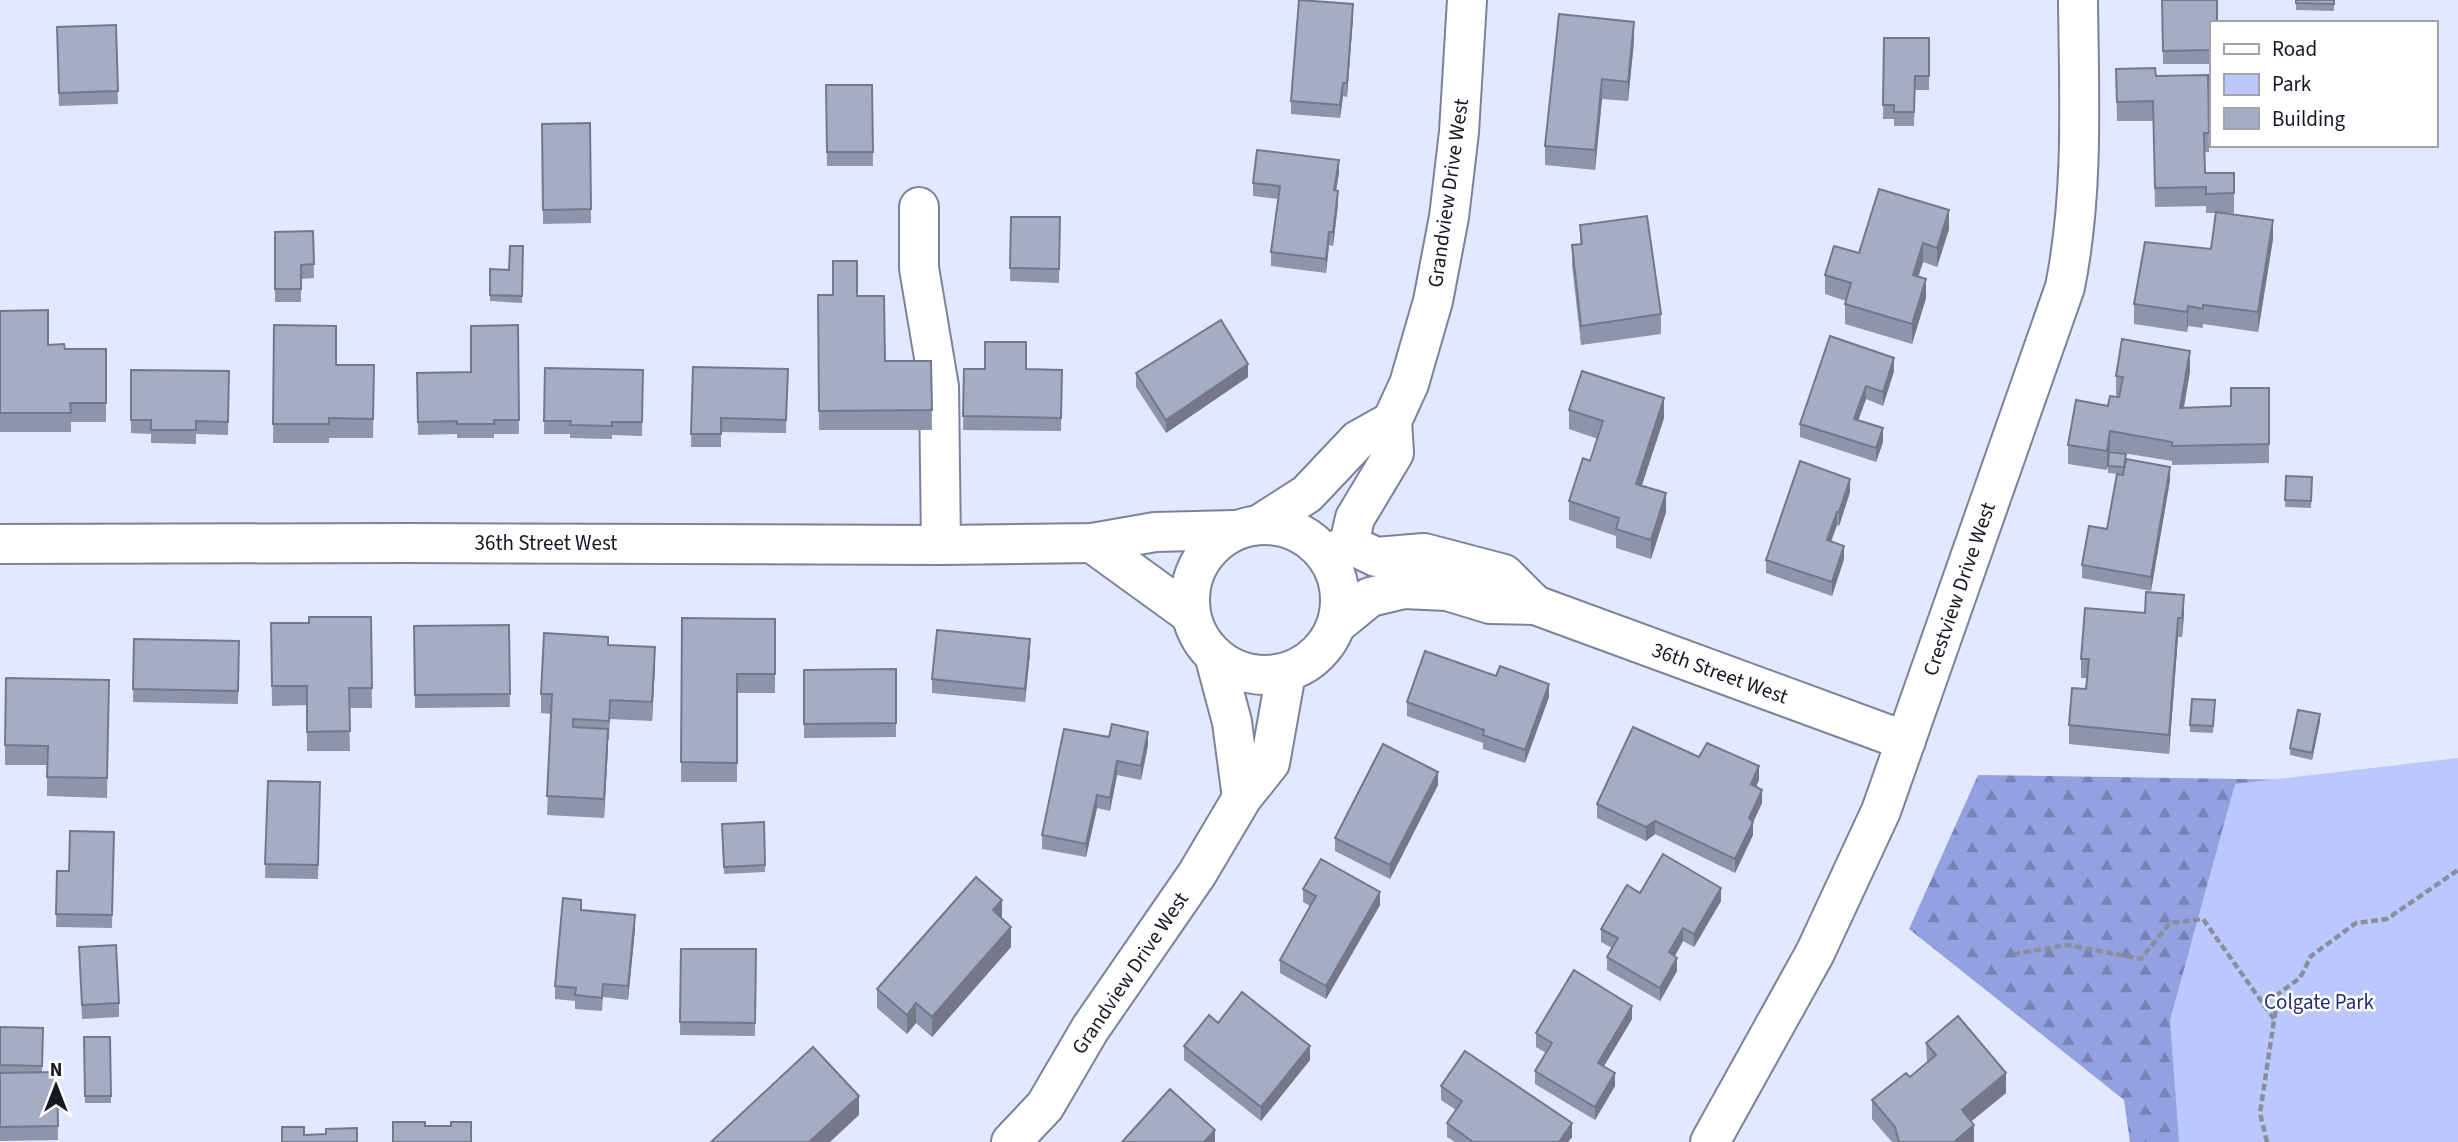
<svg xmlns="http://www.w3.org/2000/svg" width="2458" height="1142" font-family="'Source Sans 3',sans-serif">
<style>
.forest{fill:url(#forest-firs)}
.park{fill:#bac8fd}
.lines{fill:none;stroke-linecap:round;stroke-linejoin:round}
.minor-casing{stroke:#7c8299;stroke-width:42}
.path{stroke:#8a8f9e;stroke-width:4.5;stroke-dasharray:7 3.5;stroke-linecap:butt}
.minor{stroke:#fff;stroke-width:38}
.wall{fill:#8e94a9}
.shaded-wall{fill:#747889}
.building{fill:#a5acc4;stroke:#747889;stroke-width:2}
.labels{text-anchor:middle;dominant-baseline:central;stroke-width:5;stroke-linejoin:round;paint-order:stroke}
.street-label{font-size:21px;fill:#161821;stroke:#fff}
.park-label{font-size:21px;fill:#262c76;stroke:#fff}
</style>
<defs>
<pattern id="forest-firs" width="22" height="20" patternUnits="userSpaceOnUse" patternTransform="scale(1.75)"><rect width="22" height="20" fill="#93a1e1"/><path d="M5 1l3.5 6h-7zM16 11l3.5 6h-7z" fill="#7782b6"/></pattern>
</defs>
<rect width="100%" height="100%" fill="#e2e8fd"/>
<path class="forest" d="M1978 775 2442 782 2458 826V1142H2130L2124 1100 1909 929Z"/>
<path class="park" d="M2458 758V1142H2179L2170 1020 2235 784Z"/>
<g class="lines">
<defs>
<g id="minor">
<path d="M919 207V268L939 387 941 545"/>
<path d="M1260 524 1307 494 1358 440 1392 421"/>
<circle cx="1265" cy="600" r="75"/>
<path d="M1092 543 1190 614"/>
<path d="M0 544 407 543 941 545 1092 543 1155 532 1235 530"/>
<path d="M1349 544 1376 557 1424 553 1504 574 1535 605"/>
<path d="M1327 555 1349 544 1355 518 1394 453 1392 421 1409 384 1433 301 1449 217 1459 132 1467 0"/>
<path d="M1337 624 1370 597 1404 589 1447 591 1490 604 1535 605 1906 741"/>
<path d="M1215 658 1232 722 1242 798"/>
<path d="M1011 1142 1045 1106 1090 1029 1197 874 1242 798 1270 763 1286 673"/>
<path d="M1710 1142 1815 953 1881 811 2065 287C2084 192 2079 96 2078 0"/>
</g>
</defs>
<use href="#minor" class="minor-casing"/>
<g class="path">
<path d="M2013 954 2068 945 2141 959 2170 923 2203 919 2274 1019"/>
<path d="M2267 1142 2260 1113 2278 994 2300 978 2311 956 2356 923 2387 919 2458 870"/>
</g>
<use href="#minor" class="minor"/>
</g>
<g class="wall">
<path d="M2162 0 2211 23V64H2163Z"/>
<path d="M2296 0H2334V11L2296 10Z"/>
<path d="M1353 17 1347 97 1343 96 1340 118 1291 114V101Z"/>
<path d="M116 25 118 104 59 106 57 27Z"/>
<path d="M1884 38H1929V90H1915L1914 126H1894V119H1883Z"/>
<path d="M1634 41 1628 101 1602 99 1595 170 1545 165V146Z"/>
<path d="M2116 69 2156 76 2208 75 2209 152H2204L2205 173H2234V213H2226L2273 239 2258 332 2203 324V328L2188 326 2187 332 2134 324V304L2211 249 2216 213H2206V206L2155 207 2153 121H2117Z"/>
<path d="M826 85H872L873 166H827Z"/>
<path d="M590 123 591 223 543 224 542 124Z"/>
<path d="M1339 173 1336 190 1338 204 1333 246 1329 245 1326 273 1271 266V252L1278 199 1253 196V183Z"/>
<path d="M1011 217H1060L1059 283 1010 281Z"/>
<path d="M1580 225 1661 314V334L1581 345 1572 265V245L1580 244Z"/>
<path d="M1949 229 1937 267 1923 262 1918 276 1926 298 1912 344 1845 324V304L1846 301 1825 294V275L1859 253Z"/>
<path d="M313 231 314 278 301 279V302H275V232Z"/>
<path d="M523 246 522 303 490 301V295L509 270Z"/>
<path d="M818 295 857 296 885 361H931L932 430H819Z"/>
<path d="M0 311 48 345 65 349H106V422H71V432H0Z"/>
<path d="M274 325 336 365H374L373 438H329V443H273Z"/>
<path d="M518 325 519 434H494V438H457V434L418 435 417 373 471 372Z"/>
<path d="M1830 336 1894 371 1883 406 1866 399 1858 420 1883 442 1876 462 1800 437V424Z"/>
<path d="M693 367 788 369 786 433 721 432V447H691Z"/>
<path d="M545 368 643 370 642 436 612 435V439L570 438V434H544Z"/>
<path d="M964 369 1062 370 1061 431 963 430Z"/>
<path d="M131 370 229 371 228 435 196 434V444L151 443V434L131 433Z"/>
<path d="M2190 371 2184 408 2231 406 2269 388V463L2172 465V461L2110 451V452L2170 480 2151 591 2082 578V565L2107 529 2123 474 2108 473V462L2107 470 2068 464V445L2108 406 2119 397 2116 395V376Z"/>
<path d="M1136 373 1248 377 1166 433 1136 387Z"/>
<path d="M1569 410 1664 418 1642 485 1666 512 1651 559 1616 548V536L1569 520V501L1590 461 1598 439 1569 429Z"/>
<path d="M2286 476 2312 477 2311 508 2285 507Z"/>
<path d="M1850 492 1839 526 1837 525 1831 541 1844 559 1832 596 1766 573V560Z"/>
<path d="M2184 614 2182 637H2178L2169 754 2069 744V725L2086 689 2087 678H2081V659Z"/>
<path d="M371 617 372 708H349L350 751H307V705L272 706 271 623H309Z"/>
<path d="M682 618 775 619V693H737V782H681Z"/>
<path d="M509 625 510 707 415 708 414 626Z"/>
<path d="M134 639 239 641 238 704 133 702Z"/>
<path d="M608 645 655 666 652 721 610 719 609 740H608L604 818 547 815 551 714 541 713V694Z"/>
<path d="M1030 653 1025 702 932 693V679Z"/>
<path d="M896 669V737L804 738V670Z"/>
<path d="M109 680 107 798 47 796V765H5V745Z"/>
<path d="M1549 697 1525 763 1483 749V743L1407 716V702Z"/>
<path d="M2215 700 2213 733 2190 732V725Z"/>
<path d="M2320 721 2312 760 2290 755V748Z"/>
<path d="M1109 737 1148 745 1141 780 1117 775 1110 811 1097 808 1086 857 1042 849V835Z"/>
<path d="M1699 757 1759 780 1756 787 1762 803 1753 822V835L1735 873 1655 834 1646 841 1597 818V804Z"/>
<path d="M268 781 320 782 318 879 265 878Z"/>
<path d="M1438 785 1390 879 1335 851V838Z"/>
<path d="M722 824 765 865V872L724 874Z"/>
<path d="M114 832 112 928 56 927 57 871H69Z"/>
<path d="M1303 889 1380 905 1326 999 1280 973V960L1310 906 1303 902Z"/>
<path d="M1640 893 1721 901 1694 947 1683 941 1675 956 1677 971 1660 1001 1607 970V957L1612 948 1601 942V929Z"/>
<path d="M581 910 635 929 628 1000 603 997 602 1011 575 1009V1001L555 999V986Z"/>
<path d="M1002 919 1011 947 932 1037 916 1023 907 1034 877 1008V989Z"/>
<path d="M79 947 119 1003V1017L82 1019Z"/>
<path d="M681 949H756L755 1036 680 1035Z"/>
<path d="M1632 1019 1604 1066 1615 1086 1595 1120 1535 1084V1071L1546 1053 1536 1047V1033Z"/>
<path d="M1218 1023 1310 1060 1261 1121 1184 1060V1046Z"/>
<path d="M0 1027 43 1028 42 1072H57L58 1140 0 1141Z"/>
<path d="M84 1037H110L111 1103H85Z"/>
<path d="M1926 1043 2006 1093 1971 1121 1974 1142H1892L1872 1119V1100L1910 1077 1927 1063Z"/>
<path d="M1441 1086 1572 1137 1568 1142H1455L1447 1137V1123L1456 1110 1441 1100Z"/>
</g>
<g class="shaded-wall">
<path d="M1353 4V17L1347 97V83Z"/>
<path d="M1634 22V41L1628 101V82Z"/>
<path d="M1602 79V99L1595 170V150Z"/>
<path d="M1343 83V96L1340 118V105Z"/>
<path d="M1339 160V173L1334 203V190Z"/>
<path d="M1338 191V204L1333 246V232Z"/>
<path d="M1949 210V229L1937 267V248Z"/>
<path d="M2273 220V239L2258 332V312Z"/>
<path d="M1329 232V245L1326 273V259Z"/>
<path d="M1923 243V262L1913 294V275Z"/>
<path d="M1926 279V298L1912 344V324Z"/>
<path d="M2188 306V326L2187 332V312Z"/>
<path d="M2190 351V371L2180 427V408Z"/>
<path d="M1894 358V371L1883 406V392Z"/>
<path d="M1248 364V377L1166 433V420Z"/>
<path d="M1866 386V399L1854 432V419Z"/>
<path d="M1664 398V418L1636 503V484Z"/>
<path d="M1883 428V442L1876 462V448Z"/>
<path d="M2110 431V451L2107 470V451Z"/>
<path d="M2170 467V480L2151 591V577Z"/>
<path d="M1850 479V492L1839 526V512Z"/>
<path d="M1666 493V512L1651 559V540Z"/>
<path d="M1837 512V525L1827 553V540Z"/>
<path d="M1844 546V559L1832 596V582Z"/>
<path d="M2184 595V614L2182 637V618Z"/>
<path d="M2178 618V637L2169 754V735Z"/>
<path d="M1030 639V653L1025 702V689Z"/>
<path d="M655 647V666L652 721V702Z"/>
<path d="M1549 684V697L1525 763V750Z"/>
<path d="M2320 714V721L2312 760V753Z"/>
<path d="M608 729V749L604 818V799Z"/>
<path d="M1148 732V745L1141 780V766Z"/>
<path d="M1117 761V775L1110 811V798Z"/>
<path d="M1759 766V780L1751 798V784Z"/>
<path d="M1438 772V785L1390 879V865Z"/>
<path d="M1762 790V803L1749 831 1753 822V835L1735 873V859L1749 818Z"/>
<path d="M1097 795V808L1086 857V844Z"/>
<path d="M1655 821V834L1646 841V827Z"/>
<path d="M1721 888V901L1694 947V934Z"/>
<path d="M1380 892V905L1326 999V986Z"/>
<path d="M1002 900V919L993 910Z"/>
<path d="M635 915V929L628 1000V986Z"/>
<path d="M1011 927V947L932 1037V1017Z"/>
<path d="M1683 928V941L1669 966V952Z"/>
<path d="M1677 958V971L1660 1001V988Z"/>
<path d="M916 1003V1023L907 1034V1015Z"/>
<path d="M1632 1006V1019L1598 1076V1063Z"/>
<path d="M1310 1046V1060L1261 1121V1107Z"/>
<path d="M1615 1073V1086L1595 1120V1107Z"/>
<path d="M2006 1073V1093L1962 1129V1110Z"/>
<path d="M859 1096V1115L830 1142H809Z"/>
<path d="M1572 1123V1137L1568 1142H1559Z"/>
<path d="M1974 1125V1142H1954Z"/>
<path d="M1215 1130V1142H1204Z"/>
</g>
<g class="building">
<path d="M1299 0 1353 4 1347 83H1343L1340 105 1291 101Z"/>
<path d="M2162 0H2217V23H2211V50L2163 51Z"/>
<path d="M2296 0H2334V4L2296 3Z"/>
<path d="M1559 14 1634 22 1628 82 1602 79 1595 150 1545 146Z"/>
<path d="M116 25 118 91 59 93 57 27Z"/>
<path d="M1884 38H1929V76H1915L1914 112H1894V105H1883Z"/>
<path d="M2155 68 2156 76 2208 75 2209 133H2204L2205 173H2234V193L2206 194V187L2155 188 2153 101 2117 102 2116 69Z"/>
<path d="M826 85H872L873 152H827Z"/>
<path d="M590 123 591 209 543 210 542 124Z"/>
<path d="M1257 150 1339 160 1334 190 1338 191 1333 232H1329L1326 259 1271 252 1280 186 1253 183Z"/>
<path d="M1879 189 1949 210 1937 248 1923 243 1913 275 1926 279 1912 324 1845 304 1851 283 1825 275 1834 246 1859 253Z"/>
<path d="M2216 212 2273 220 2258 312 2203 305V309L2188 306 2187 312 2134 304 2145 242 2211 249Z"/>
<path d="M1647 216 1661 314 1581 326 1572 245 1582 244 1580 225Z"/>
<path d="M1011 217H1060L1059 269 1010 268Z"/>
<path d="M313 231 314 264 301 265V289H275V232Z"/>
<path d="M510 246H523L522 296 490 295V269L509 270Z"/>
<path d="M833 261H857V296H884L885 361H931L932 410 819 411 818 295H833Z"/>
<path d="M48 310V345L64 344 65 349H106V403H70L71 413H0V311Z"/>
<path d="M1221 320 1248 364 1166 420 1136 373Z"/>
<path d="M274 325 336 326V365H374L373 419 329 418V424H273Z"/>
<path d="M518 325 519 420H494V424H457V421L418 422 417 373 471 372V326Z"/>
<path d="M1830 336 1894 358 1883 392 1866 386 1854 419 1883 428 1876 448 1800 424Z"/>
<path d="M2122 339 2190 351 2180 408 2231 406V388H2269V444L2172 446V442L2110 431 2107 451 2068 445 2076 400 2108 406 2110 396 2119 397 2123 377 2116 376Z"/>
<path d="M985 342H1026V369L1062 370 1061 418 963 416 964 369H985Z"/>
<path d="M693 367 788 369 786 420 721 418V434H691Z"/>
<path d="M545 368 643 370 642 422H612V426L570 425 571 421H544Z"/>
<path d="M131 370 229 371 228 422 196 421V430H151V420H131Z"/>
<path d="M1582 371 1664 398 1636 484 1666 493 1651 540 1616 529 1619 518 1569 501 1583 458 1590 461 1603 421 1569 410Z"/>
<path d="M2109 452 2126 454 2124 467 2108 466Z"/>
<path d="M2126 459 2170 467 2151 577 2082 565 2089 526 2107 529 2117 474 2123 475Z"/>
<path d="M1800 461 1850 479 1839 512H1837L1827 540 1844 546 1832 582 1766 560Z"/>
<path d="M2286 476 2312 477 2311 501 2285 500Z"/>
<path d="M2146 592 2184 595 2182 618H2178L2169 735 2069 725 2072 688 2086 689 2089 659H2081L2085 608 2145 613Z"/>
<path d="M309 617H371L372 688H349L350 731 307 732V686H272L271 623H309Z"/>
<path d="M682 618 775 619V674H737V763L681 762Z"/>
<path d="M509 625 510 694 415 695 414 626Z"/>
<path d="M937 630 1030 639 1025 689 932 679Z"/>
<path d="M544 633 608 637V645L655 647 652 702 610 700 609 721 573 719V727L608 729 604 799 547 796 552 694H541Z"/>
<path d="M134 639 239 641 238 691 133 689Z"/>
<path d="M1425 651 1496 676 1500 666 1549 684 1525 750 1483 735 1484 730 1407 702Z"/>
<path d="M896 669V723L804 724V670Z"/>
<path d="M6 678 109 680 107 778 47 777 48 746 5 745Z"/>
<path d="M2192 699 2215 700 2213 726 2190 725Z"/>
<path d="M2298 710 2320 714 2312 753 2290 748Z"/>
<path d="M1112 724 1148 732 1141 766 1117 761 1110 798 1097 795 1086 844 1042 835 1064 729 1109 737Z"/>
<path d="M1633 727 1699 757 1707 743 1759 766 1751 784 1762 790 1749 818 1753 822 1735 859 1655 821 1646 827 1597 804Z"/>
<path d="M1383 744 1438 772 1390 865 1335 838Z"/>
<path d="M268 781 320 782 318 865 265 864Z"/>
<path d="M764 822 765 865 724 867 722 824Z"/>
<path d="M70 831 114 832 112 915 56 914 57 871H69Z"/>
<path d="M1663 854 1721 888 1694 934 1683 928 1669 952 1677 958 1660 988 1607 957 1618 938 1601 929 1627 885 1640 893Z"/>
<path d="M1321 859 1380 892 1326 986 1280 960 1316 896 1303 889Z"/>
<path d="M976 877 1002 900 993 910 1011 927 932 1017 916 1003 907 1015 877 989Z"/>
<path d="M563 898 581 900V910L635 915 628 986 603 984 602 998 575 995 576 988 555 986Z"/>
<path d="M116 945 119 1003 82 1005 79 947Z"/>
<path d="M681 949H756L755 1023 680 1022Z"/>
<path d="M1574 970 1632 1006 1598 1063 1615 1073 1595 1107 1535 1071 1552 1043 1536 1033Z"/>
<path d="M1242 992 1310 1046 1261 1107 1184 1046 1209 1015 1218 1023Z"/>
<path d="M1958 1016 2006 1073 1962 1110 1974 1125 1954 1142H1898H1899L1895 1127 1872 1100 1906 1073 1910 1077 1936 1055 1926 1043Z"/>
<path d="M0 1027 43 1028 42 1066 0 1065Z"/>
<path d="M84 1037H110L111 1096H85Z"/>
<path d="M813 1047 859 1096 809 1142H711Z"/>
<path d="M1465 1051 1572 1123 1559 1142H1473L1447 1123 1462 1101 1441 1086Z"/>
<path d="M57 1072 58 1126 0 1127V1073Z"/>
<path d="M1170 1089 1215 1130 1204 1142H1122Z"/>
<path d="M393 1122H425V1126H451V1122H471V1142H393Z"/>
<path d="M282 1127H304V1135L326 1134V1129L357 1128V1142H282Z"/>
</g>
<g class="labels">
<g class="street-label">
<text transform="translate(1448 193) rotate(-82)">Grandview Drive West</text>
<text x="546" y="543">36th Street West</text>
<text transform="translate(1959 589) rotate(-71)">Crestview Drive West</text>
<text transform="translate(1720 673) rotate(20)">36th Street West</text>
<text transform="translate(1130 973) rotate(-56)">Grandview Drive West</text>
</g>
<g class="park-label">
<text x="2319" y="1002">Colgate Park</text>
</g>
</g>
<rect x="2210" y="21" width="228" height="126" fill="#ffffff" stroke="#a2a3a6" stroke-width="2"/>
<rect x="2224" y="44" width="35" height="10" fill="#ffffff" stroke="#a2a3a6" stroke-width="2"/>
<text x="2272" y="56" font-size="21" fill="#161821">Road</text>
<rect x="2224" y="74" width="35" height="21" fill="#bac8fd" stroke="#a2a3a6" stroke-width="2"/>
<text x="2272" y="91" font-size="21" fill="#161821">Park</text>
<rect x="2224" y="108" width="35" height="21" fill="#a5acc4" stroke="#a2a3a6" stroke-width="2"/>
<text x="2272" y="126" font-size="21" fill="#161821">Building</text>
<g transform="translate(56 1086)" stroke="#ffffff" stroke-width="5" paint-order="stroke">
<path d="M0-5L12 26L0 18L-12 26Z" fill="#161821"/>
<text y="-10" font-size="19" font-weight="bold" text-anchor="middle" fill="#161821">N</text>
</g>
</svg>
